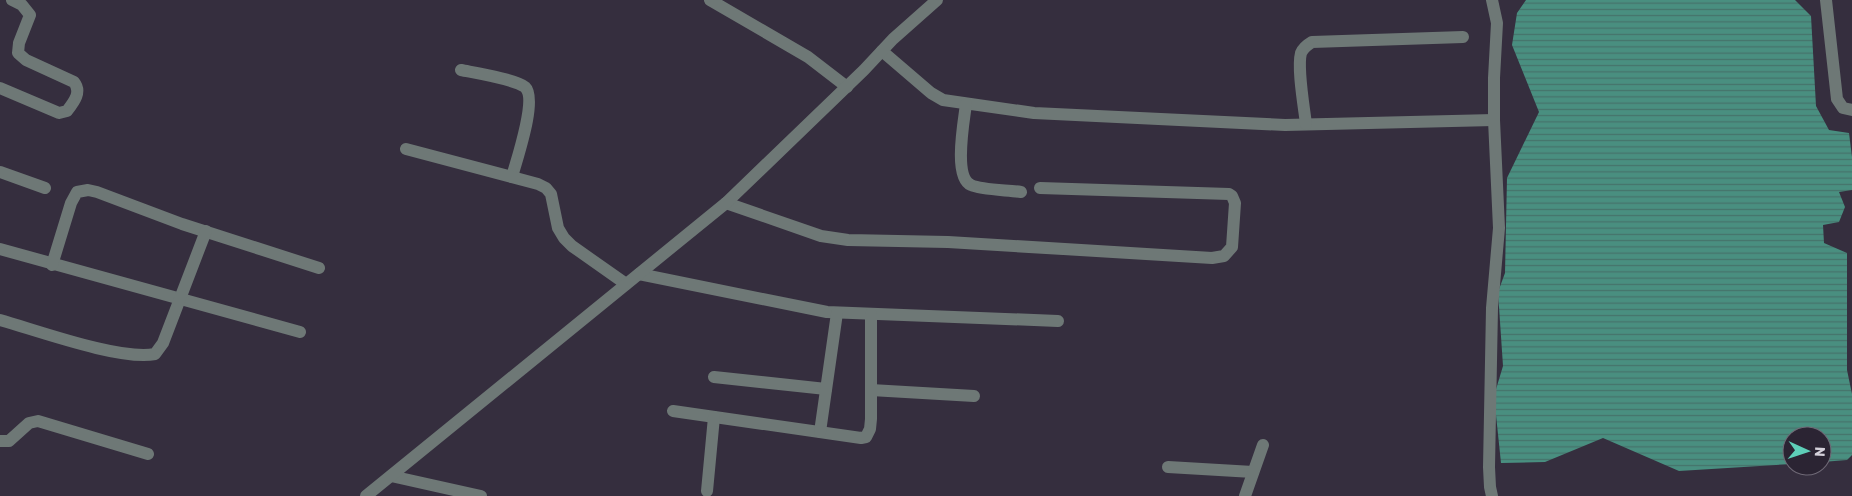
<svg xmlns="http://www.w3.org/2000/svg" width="1852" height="496" font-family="Rubik,sans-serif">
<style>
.water{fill:url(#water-rules)}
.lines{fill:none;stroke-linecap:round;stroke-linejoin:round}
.minor{stroke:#6e7876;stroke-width:12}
</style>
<defs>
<pattern id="water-rules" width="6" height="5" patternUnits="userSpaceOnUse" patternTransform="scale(1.25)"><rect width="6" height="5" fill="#498f80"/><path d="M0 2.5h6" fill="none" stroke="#46736a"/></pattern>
</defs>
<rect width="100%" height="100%" fill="#352e3e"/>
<path class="water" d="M1526 0H1795L1811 16 1816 106 1829 130 1849 133 1852 157V190L1839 192 1845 207 1839 222 1823 225 1824 243 1847 253V370L1852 394V455L1847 460 1822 462V436H1792V464L1679 471 1603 438 1545 462 1501 463 1494 396 1503 366 1498 292 1505 273 1507 178 1539 112 1512 45 1517 13Z"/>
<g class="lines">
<g class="minor">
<path d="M710 0 808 57 847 87"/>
<path d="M1826 0 1837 99 1843 108 1852 110"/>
<path d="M882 51 931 93 943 100 1034 113 1285 125 1494 120"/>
<path d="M461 70C476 73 514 79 525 87 538 99 516 161 512 177"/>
<path d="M0 88 59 113 67 111C74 102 82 92 74 82L26 60 18 53 19 43 30 15 22 5 12 0"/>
<path d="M966 104C964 121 953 177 971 185 981 190 1008 190 1021 192"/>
<path d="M1306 124C1304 107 1297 68 1301 53 1303 48 1307 45 1312 42L1463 37"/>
<path d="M406 149 538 184 546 188 551 194 558 228 564 238 572 246 626 284"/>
<path d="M0 172 45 188"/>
<path d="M726 203 821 236 848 240 948 242 1212 258 1224 256 1232 247 1235 203 1232 196 1229 194 1040 188"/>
<path d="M0 249 300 332"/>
<path d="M52 265 71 203 77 192 88 190 97 192 182 224 319 268"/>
<path d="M639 274 827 312 1058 321"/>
<path d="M0 320C36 330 121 361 155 354L163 343 206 231"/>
<path d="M714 377 826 389"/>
<path d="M871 390 974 396"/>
<path d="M673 411 861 438 866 437 870 429 871 419V314"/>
<path d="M820 432 837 313"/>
<path d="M0 441H9L29 423 38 421 148 454"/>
<path d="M1168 467 1253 472"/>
<path d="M391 476 481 496"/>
<path d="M707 491 714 417"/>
<path d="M366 496 726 203 864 70 893 39 937 0"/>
<path d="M1245 496 1263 445"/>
<path d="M1492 496 1490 487 1489 467 1492 308 1499 228 1494 120V78L1497 23 1492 0"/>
</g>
</g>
<g transform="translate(1807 451) rotate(93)"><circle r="24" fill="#2b2433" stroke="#6f6976"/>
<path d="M0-4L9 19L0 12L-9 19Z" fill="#5eceb8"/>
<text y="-8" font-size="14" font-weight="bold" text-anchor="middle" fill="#d5d1db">N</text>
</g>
</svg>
